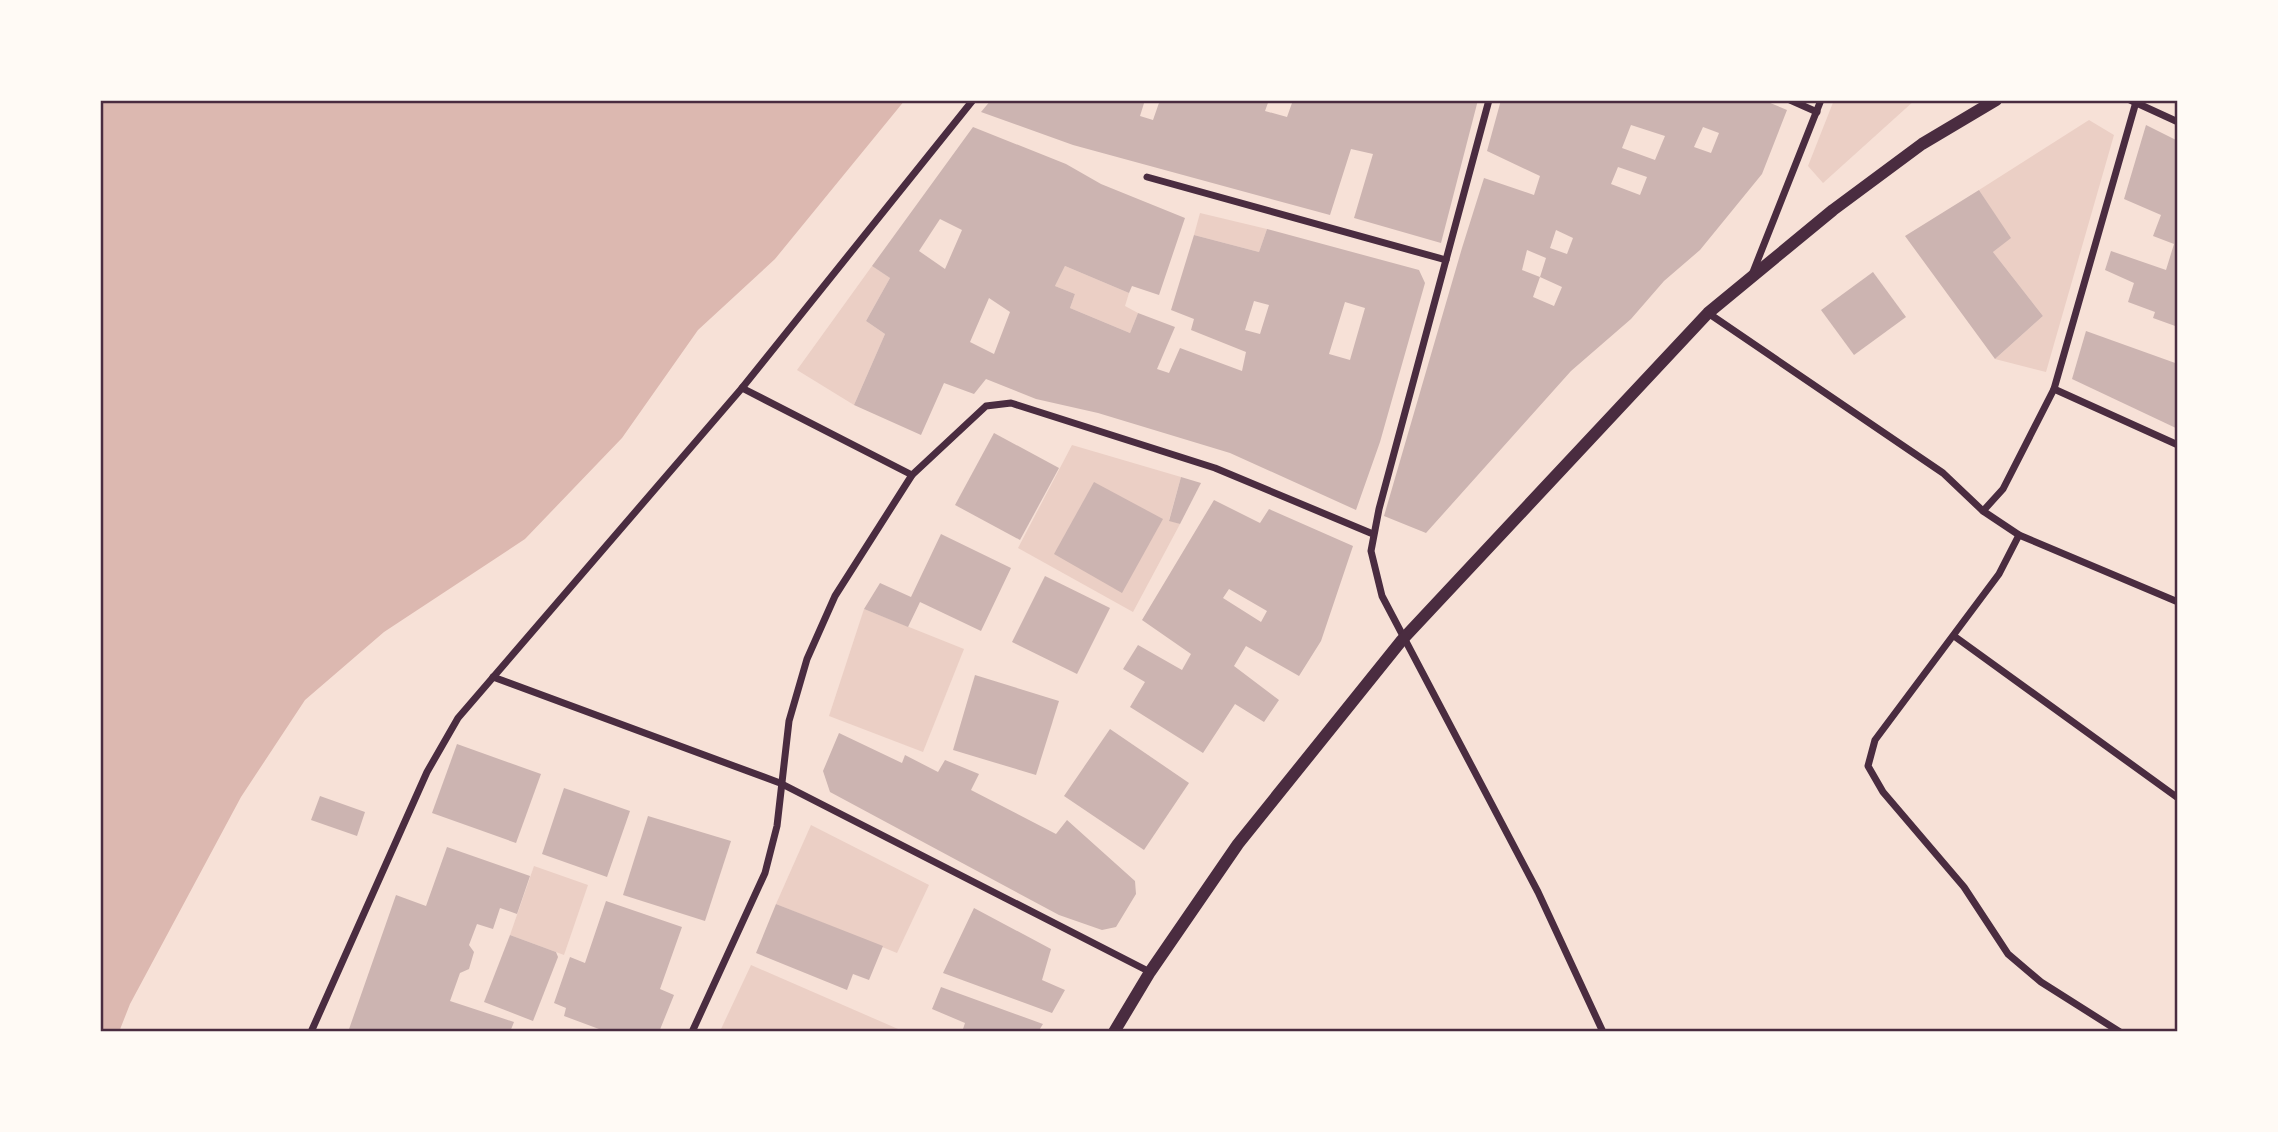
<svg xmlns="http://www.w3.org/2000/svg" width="2278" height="1132" font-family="'Roboto Condensed',sans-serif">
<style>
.green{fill:#ebcfc5}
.water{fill:#dcb8b0}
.building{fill:#ccb4b1;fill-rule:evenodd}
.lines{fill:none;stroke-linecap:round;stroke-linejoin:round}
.minor{stroke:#4a2c40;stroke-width:7}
.tertiary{stroke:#4a2c40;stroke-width:12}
.neatline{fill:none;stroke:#4a2c40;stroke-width:2.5}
</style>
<rect width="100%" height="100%" fill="#f7e1d7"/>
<g class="green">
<path d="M1834 100H1915L1823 183 1808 166Z"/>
<path d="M2089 120 2114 135 2046 372 1995 359 2043 316 1993 252 2010 238 1979 190Z"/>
<path d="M1200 213 1267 229 1259 252 1194 235Z"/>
<path d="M872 266 890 278 866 321 885 334 854 405 797 370Z"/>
<path d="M1065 266 1129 293 1125 306 1138 313 1130 333 1070 308 1075 294 1055 286Z"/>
<path d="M1072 445 1181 477 1169 520 1180 524 1133 612 1018 548Z"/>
<path d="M864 609 964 649 923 752 829 716Z"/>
<path d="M811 825 929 885 897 953 776 904Z"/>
<path d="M534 866 588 885 564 955 510 935Z"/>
<path d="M751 965 905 1032H729L721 1029Z"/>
</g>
<path class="water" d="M100 100H905L775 259 698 330 622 438 525 539 384 632 305 700 241 797 130 1004 119 1032H100Z"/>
<g class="building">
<path d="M991 100H1145L1140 116 1153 120 1160 100H1269L1265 111 1287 117 1292 103 1283 100H1478L1441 243 1354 218 1373 154 1351 149 1330 215 1073 145 981 112Z"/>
<path d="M1501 100H1763L1787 110 1762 174 1700 250 1664 281 1631 319 1571 371 1426 533 1384 516 1462 248 1484 178 1534 195 1540 176 1487 151ZM1631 125 1665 136 1655 160 1622 148ZM1703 127 1719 133 1711 153 1694 147ZM1618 167 1647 177 1640 195 1611 184ZM1556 230 1573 238 1567 254 1550 248ZM1527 250 1546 258 1540 277 1522 270ZM1540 277 1562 287 1554 306 1533 297Z"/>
<path d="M2146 125 2178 141V327L2153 318 2155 312 2128 302 2134 283 2105 270 2111 251 2166 270 2174 244 2153 236 2161 215 2124 199Z"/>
<path d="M973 127 1066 164 1101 184 1185 218 1159 295 1132 286 1129 293 1065 266 1055 286 1075 294 1070 308 1130 333 1138 313 1175 327 1157 369 1169 373 1180 348 1242 371 1246 352 1191 330 1194 319 1171 310 1194 235 1259 252 1267 229 1419 270 1425 283 1380 442 1356 510 1230 453 1098 413 1036 399 986 379 974 394 944 383 921 435 854 405 885 334 866 321 890 278 872 266ZM940 219 962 230 945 269 919 251ZM989 298 1010 312 994 354 970 342ZM1254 301 1269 305 1260 334 1245 330ZM1345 302 1365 308 1350 360 1329 354Z"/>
<path d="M1979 190 2011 238 1993 252 2043 316 1995 359 1905 236Z"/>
<path d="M1873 272 1906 317 1854 355 1821 310Z"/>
<path d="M2086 331 2178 364V429L2072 379Z"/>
<path d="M994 433 1059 468 1020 540 955 505Z"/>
<path d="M1181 477 1201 483 1180 524 1169 521Z"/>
<path d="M1094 482 1163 519 1122 593 1054 554Z"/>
<path d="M1214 500 1260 523 1269 509 1353 546 1321 641 1299 676 1246 646 1234 666 1279 700 1264 722 1235 704 1203 753 1130 707 1145 682 1123 669 1138 645 1182 670 1191 654 1142 620ZM1229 589 1267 611 1261 622 1223 598Z"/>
<path d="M941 534 1011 568 981 631 920 602 908 627 864 609 880 583 911 597Z"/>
<path d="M1045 576 1110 608 1077 674 1012 642Z"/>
<path d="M975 675 1059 701 1036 775 953 750Z"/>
<path d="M1110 729 1189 783 1144 850 1064 796Z"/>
<path d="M839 733 902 763 905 755 938 772 945 760 979 774 971 790 1056 834 1067 820 1135 881 1136 894 1116 927 1102 930 1059 915 830 792 823 771Z"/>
<path d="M457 744 541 774 516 843 432 813Z"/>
<path d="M564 788 630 811 607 877 542 854Z"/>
<path d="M320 796 365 812 357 836 311 820Z"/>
<path d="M648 816 731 841 705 921 623 895Z"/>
<path d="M447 847 530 876 517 914 500 908 493 929 477 924 469 945 474 952 469 969 460 973 450 1001 514 1022 510 1032H348L396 895 426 906Z"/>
<path d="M606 901 682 927 660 989 674 995 659 1032H607L564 1016 566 1008 554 1003 570 957 585 963Z"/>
<path d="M776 904 883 946 869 980 853 974 847 990 756 953Z"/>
<path d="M974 908 1051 949 1042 980 1065 990 1052 1013 943 973Z"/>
<path d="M510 935 556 952 558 957 533 1021 484 1002Z"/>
<path d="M941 987 1043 1024 1038 1032H962L965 1023 932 1009Z"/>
</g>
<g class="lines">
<g class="minor">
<path d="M1489 100 1379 509 1371 551 1382 596 1538 892 1603 1032"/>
<path d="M1790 100 1817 112"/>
<path d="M2130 100 2178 122"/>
<path d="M1147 177 1446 260"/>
<path d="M1753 272 1821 100"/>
<path d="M1708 313 1943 473 1983 511 2019 535 2178 602"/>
<path d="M742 388 912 475"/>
<path d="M2054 389 2178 445"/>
<path d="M1983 511 2003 489 2054 389 2136 102"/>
<path d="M2019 535 1999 574 1875 740 1868 766 1883 792 1964 887 2008 954 2041 982 2120 1032"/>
<path d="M1954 636 2178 798"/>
<path d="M493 677 780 783 1150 972"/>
<path d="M311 1032 427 772 458 718 742 388 973 100"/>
<path d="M692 1032 765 873 777 826 789 721 807 659 835 596 912 475 986 406 1011 403 1215 468 1373 534"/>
</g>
<path class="tertiary" d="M1114 1032 1150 972 1238 844 1402 640 1708 313 1833 210 1922 144 1996 100"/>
</g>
<rect width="2278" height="1132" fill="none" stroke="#fffaf5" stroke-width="203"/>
<rect x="102" y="102" width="2074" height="928" class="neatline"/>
</svg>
